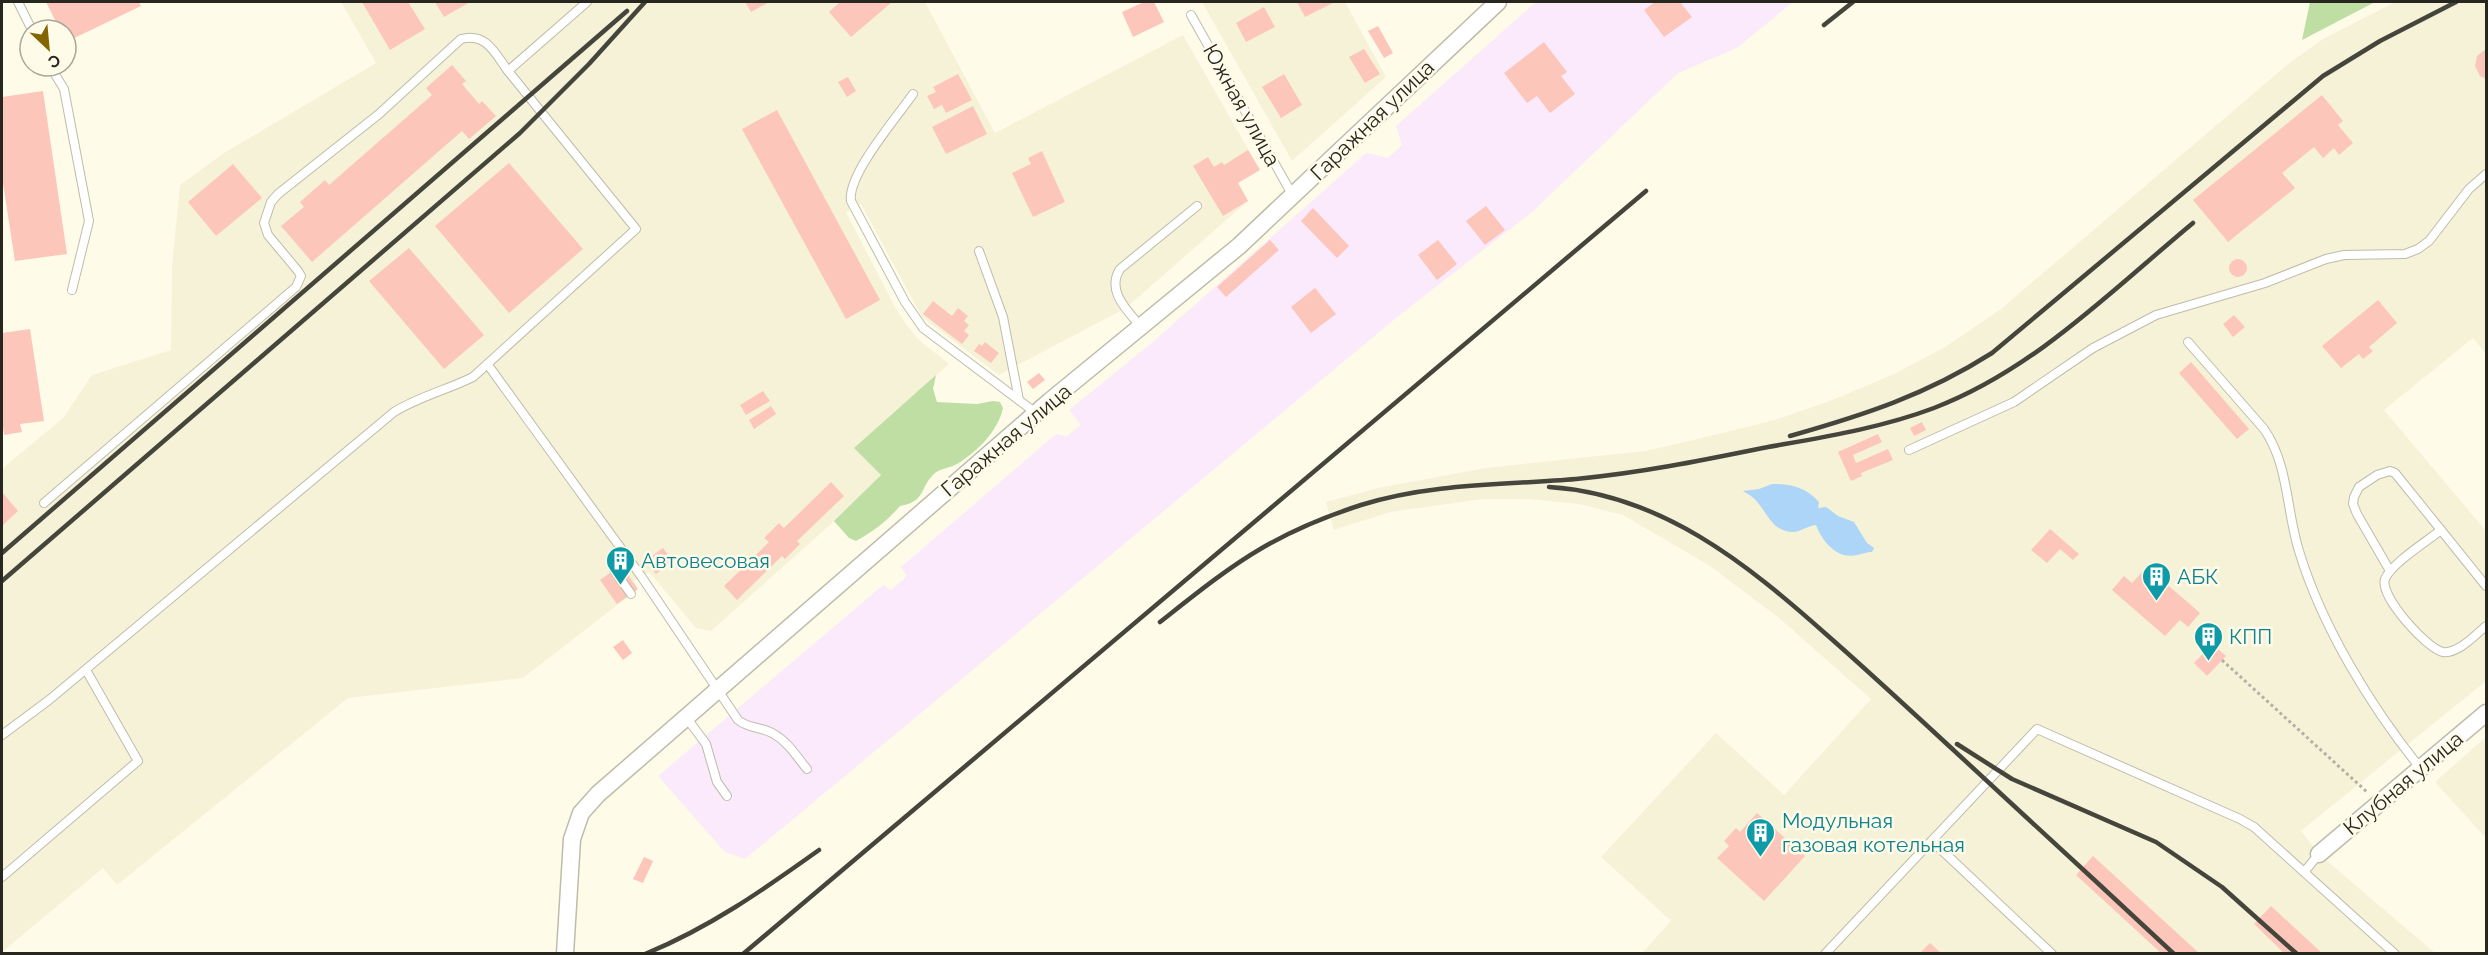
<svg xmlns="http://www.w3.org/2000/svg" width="2488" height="955" font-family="Raleway,sans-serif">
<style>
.commercial{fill:#fbeafc}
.built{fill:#f6f2d8}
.green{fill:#bedea3}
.water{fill:#acd5f8}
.building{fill:#fdc6ba}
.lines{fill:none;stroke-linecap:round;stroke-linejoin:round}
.service-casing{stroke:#bebcaa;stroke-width:10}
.minor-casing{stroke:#bebcaa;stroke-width:19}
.path{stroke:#b3b1a2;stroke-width:3;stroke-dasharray:3 3;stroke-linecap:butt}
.service{stroke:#fff;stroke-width:8}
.minor{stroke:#fff;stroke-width:16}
.rail{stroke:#46453c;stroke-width:4.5}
.labels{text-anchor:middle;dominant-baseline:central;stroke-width:5;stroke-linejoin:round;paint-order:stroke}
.street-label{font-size:21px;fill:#27261f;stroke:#fefbe9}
.culture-label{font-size:21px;fill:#0d838f;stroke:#fefbe9;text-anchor:start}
</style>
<rect width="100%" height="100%" fill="#fefbe9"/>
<path class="commercial" d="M1536 2H1793L1737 48 1678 73 1532 212 1401 314 745 859 725 852 658 776 883 585 891 590 907 576 901 567 1056 434 1067 436 1081 425 1069 410 1154 341 1366 153 1388 158 1402 145 1396 126Z"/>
<g class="built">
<path d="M341 2H925L995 133 1183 35 1260 170 1238 183 1248 201 1126 308 999 375 922 317 861 204 846 212 895 307 906 324 918 339 949 364 854 448 881 475 831 524 711 631 696 628 649 572 633 582 638 589 523 678 348 698 117 885 103 868 2 952V469L63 418 92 375 171 350 172 266 180 185 224 153 376 63Z"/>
<path d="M1202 2H1345L1386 77 1292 161Z"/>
<path d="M2395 2H2486V354L2473 338 2384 410 2486 531V681L2301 831 2319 854 2435 953H1642L1671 921 1601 857 1716 733 1784 795 1871 699 1779 618 1710 566 1623 515 1579 504 1528 499H1483L1390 512 1334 530 1326 502 1378 488 1485 468 1645 451 1681 443 1775 420 1830 401 1894 374 1945 347 2001 309 2288 64 2323 39Z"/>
<path d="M2486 737V838L2435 782Z"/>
</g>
<g class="green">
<path d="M2310 2H2375L2302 40Z"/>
<path d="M936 375 933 389 937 402 977 404 993 401 1000 402 1003 408C998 431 977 452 957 464 950 468 942 468 935 473 920 486 926 502 900 506 887 521 874 531 856 541L849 538 834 521 881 475 854 448Z"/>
</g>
<path class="water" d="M1772 484C1792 484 1805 487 1819 502L1818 508 1826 507 1838 516 1854 522 1867 543 1874 548 1872 552C1866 552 1863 554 1857 555 1837 560 1822 541 1816 525 1807 526 1802 531 1794 532 1773 532 1769 516 1758 503 1755 498 1748 494 1743 491L1759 489Z"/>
<g class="building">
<path d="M46 2H139L141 6 66 42V30H60Z"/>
<path d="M362 2H408L425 29 390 50Z"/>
<path d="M435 2H470L444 17Z"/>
<path d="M745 2H769L751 12Z"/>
<path d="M840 2H892L851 37 829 12Z"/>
<path d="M1144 2H1154L1164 22 1133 37 1122 12Z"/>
<path d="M1297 2H1335L1305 17Z"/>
<path d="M1655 2H1680L1692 17 1664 37 1644 10Z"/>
<path d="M1264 7 1275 27 1246 42 1236 23Z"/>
<path d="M1378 26 1393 53 1384 58 1368 31Z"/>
<path d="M1544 42 1567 72 1561 76 1575 94 1550 113 1537 96 1527 103 1504 73Z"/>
<path d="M1364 49 1380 74 1365 83 1349 57Z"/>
<path d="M2486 49V79L2480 76 2475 66 2477 56Z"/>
<path d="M452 65 466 81 462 84 479 104 482 101 496 116 469 139 462 131 312 262 281 226 304 207 300 202 325 180 329 185 432 95 426 88Z"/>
<path d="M958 74 972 100 946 113 942 105 934 109 927 96 936 92 933 87Z"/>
<path d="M1284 74 1302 105 1281 118 1262 87Z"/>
<path d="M848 77 856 91 847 97 838 82Z"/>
<path d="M43 91 67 254 15 261 2 177V97Z"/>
<path d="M2322 95 2343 121 2338 125 2353 143 2339 155 2334 148 2323 158 2314 147 2282 173 2295 188 2228 242 2193 200Z"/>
<path d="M973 106 987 134 946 154 932 127Z"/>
<path d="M777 110 880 300 846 319 742 129Z"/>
<path d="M1248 150 1260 170 1238 183 1248 201 1223 216 1193 166 1208 157 1214 167 1222 162 1224 165Z"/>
<path d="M1042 151 1065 202 1033 217 1012 173 1031 164 1028 158Z"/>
<path d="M509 163 583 249 509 313 435 226Z"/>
<path d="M233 164 262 198 216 236 188 202Z"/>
<path d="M1486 206 1505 230 1485 245 1466 221Z"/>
<path d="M1313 208 1349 246 1337 258 1301 221Z"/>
<path d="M1270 240 1279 250 1226 297 1217 287Z"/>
<path d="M1438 240 1457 264 1437 280 1418 255Z"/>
<path d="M409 248 484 335 444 369 369 281Z"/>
<circle cx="2238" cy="268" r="9"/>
<path d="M1315 288 1336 314 1311 333 1291 307Z"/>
<path d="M2378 300 2397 323 2369 347 2373 351 2363 359 2359 354 2341 368 2322 346Z"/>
<path d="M933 301 952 316 958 308 968 316 964 321 969 325 964 331 969 335 962 344 923 314Z"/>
<path d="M2234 315 2245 327 2233 337 2223 324Z"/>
<path d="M30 329 44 421 20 424 22 432 4 435 2 417V333Z"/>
<path d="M985 342 999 353 991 363 974 351 979 344 982 346Z"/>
<path d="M2191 362 2249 429 2237 439 2179 373Z"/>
<path d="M1039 373 1045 380 1033 389 1027 382Z"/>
<path d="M763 391 770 401 746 415 740 405Z"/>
<path d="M771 406 776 414 754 429 749 420Z"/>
<path d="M1922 422 1926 430 1914 436 1910 428Z"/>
<path d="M1878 434 1882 442 1853 455 1856 463 1888 449 1893 460 1861 473 1862 476 1851 481 1838 452Z"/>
<path d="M831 482 844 496 797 541 800 544 785 559 782 556 737 600 724 586 769 542 764 538 779 523 784 528Z"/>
<path d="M2 492 18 511 2 526Z"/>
<path d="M2050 529 2079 554 2073 560 2060 549 2047 563 2031 550Z"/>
<path d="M663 548 673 561 656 574 649 565 655 560 652 556Z"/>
<path d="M621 565 638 589 617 604 600 580Z"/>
<path d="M2147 567 2200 613 2188 627 2180 620 2165 636 2112 590 2124 576 2132 583Z"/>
<path d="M623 640 632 653 623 660 613 647Z"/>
<path d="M2212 644 2226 656 2207 676 2194 663Z"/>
<path d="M1757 813 1805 856 1764 901 1717 858 1729 846 1724 841 1736 828 1740 832Z"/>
<path d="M2093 856 2200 954H2162L2076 875Z"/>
<path d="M644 857 653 861 643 883 633 879Z"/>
<path d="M2271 906 2323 954H2285L2254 924Z"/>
<path d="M1930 943 1942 954H1919Z"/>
</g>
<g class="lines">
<defs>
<g id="service">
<path d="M18 2 32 30"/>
<path d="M1191 15 1293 196"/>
<path d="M50 66 64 89 89 221 72 290"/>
<path d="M913 94C897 117 847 175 851 201L905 302 923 328 1036 413"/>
<path d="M979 251 1003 317 1019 400"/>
<path d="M1141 327C1127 310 1106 291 1120 269L1197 206"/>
<path d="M2188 342 2264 429C2289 465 2286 510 2299 551 2322 627 2371 707 2421 769"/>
<path d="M488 365 641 576 738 720C749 729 763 727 774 734 788 742 797 757 807 769"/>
<path d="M1909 450 2014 402 2093 348 2156 315 2265 283 2326 259 2344 255 2405 254 2418 249 2429 241 2469 189 2486 174"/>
<path d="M44 503 296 287 301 276 298 271 268 235 264 223 271 202 278 194 379 114 461 39C486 32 495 53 508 71"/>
<path d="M614 570 631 594"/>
<path d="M2390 571 2357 514 2353 504 2354 497 2359 487 2377 475 2390 471 2395 473 2441 530"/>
<path d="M2486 586 2441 530C2427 541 2391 564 2385 579 2379 596 2427 649 2443 652 2458 654 2475 635 2486 626"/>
<path d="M686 717 706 744 717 782 727 796"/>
<path d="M2 735 49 700 394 412C420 396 447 390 473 377L636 229 508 71 587 2"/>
<path d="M1932 841 2052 954"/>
<path d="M2305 871 2319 854"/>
<path d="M2 877 138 761 86 670"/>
<path d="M1825 954 2037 729 2240 819 2254 827 2395 954"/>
</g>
<g id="minor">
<path d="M2319 854 2486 713"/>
<path d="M565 954 572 839 581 813 598 794 1050 401 1239 246 1498 2"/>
</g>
</defs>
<use href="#service" class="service-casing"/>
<use href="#minor" class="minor-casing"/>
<path class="path" d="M2222 660 2367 792"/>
<use href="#service" class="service"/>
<use href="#minor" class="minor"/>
<g class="rail">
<path d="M1824 25 1853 2"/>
<path d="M1790 436C1864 415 1926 395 1992 353L2323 76 2380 41 2456 2"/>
<path d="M1549 487C1661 494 1746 563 1827 635 1868 671 1908 708 1948 745 2023 814 2099 884 2174 954"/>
<path d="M2 553 627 11"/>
<path d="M2 581 520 133 589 64 645 2"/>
<path d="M1160 622C1193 596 1226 569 1262 548 1293 530 1327 516 1361 505 1431 483 1505 485 1576 479 1641 473 1704 460 1768 447 1824 437 1881 428 1934 408 2034 370 2112 290 2193 223"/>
<path d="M1957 744 2012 779 2156 842 2222 887 2297 954"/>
<path d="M645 954C709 928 763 890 819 850"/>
<path d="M743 954 1646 191"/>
</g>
</g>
<defs>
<symbol id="building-pin" viewBox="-11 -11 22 30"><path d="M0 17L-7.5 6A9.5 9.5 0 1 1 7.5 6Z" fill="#0f9aa8" stroke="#fefbe9"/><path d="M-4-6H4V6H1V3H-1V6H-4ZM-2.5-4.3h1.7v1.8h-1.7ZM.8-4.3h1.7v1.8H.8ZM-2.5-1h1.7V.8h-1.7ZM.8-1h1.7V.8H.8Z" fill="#fff"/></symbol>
</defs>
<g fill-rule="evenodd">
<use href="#building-pin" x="604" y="544" width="33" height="45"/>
<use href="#building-pin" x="2140" y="560" width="33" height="45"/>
<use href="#building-pin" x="2192" y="620" width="33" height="45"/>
<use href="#building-pin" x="1744" y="816" width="33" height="45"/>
</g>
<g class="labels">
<g class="street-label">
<text transform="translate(1242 105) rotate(61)">Южная улица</text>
<text transform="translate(1372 120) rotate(-44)">Гаражная улица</text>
<text transform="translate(1006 440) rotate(-40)">Гаражная улица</text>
<text transform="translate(2403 783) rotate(-40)">Клубная улица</text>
</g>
<g class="culture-label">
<text x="641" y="560">Автовесовая</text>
<text x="2177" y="576">АБК</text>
<text x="2229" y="636">КПП</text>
<text x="1782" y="820">Модульная<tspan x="1782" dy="24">газовая котельная</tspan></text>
</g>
</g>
<rect width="2488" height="955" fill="none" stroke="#27261f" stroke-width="6"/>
<g transform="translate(48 48) rotate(154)"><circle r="28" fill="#fefbe9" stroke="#a8a698" stroke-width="1.5"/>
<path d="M0-4.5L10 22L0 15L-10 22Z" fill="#846600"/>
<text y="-9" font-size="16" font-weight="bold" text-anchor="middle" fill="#27261f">С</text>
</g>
</svg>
